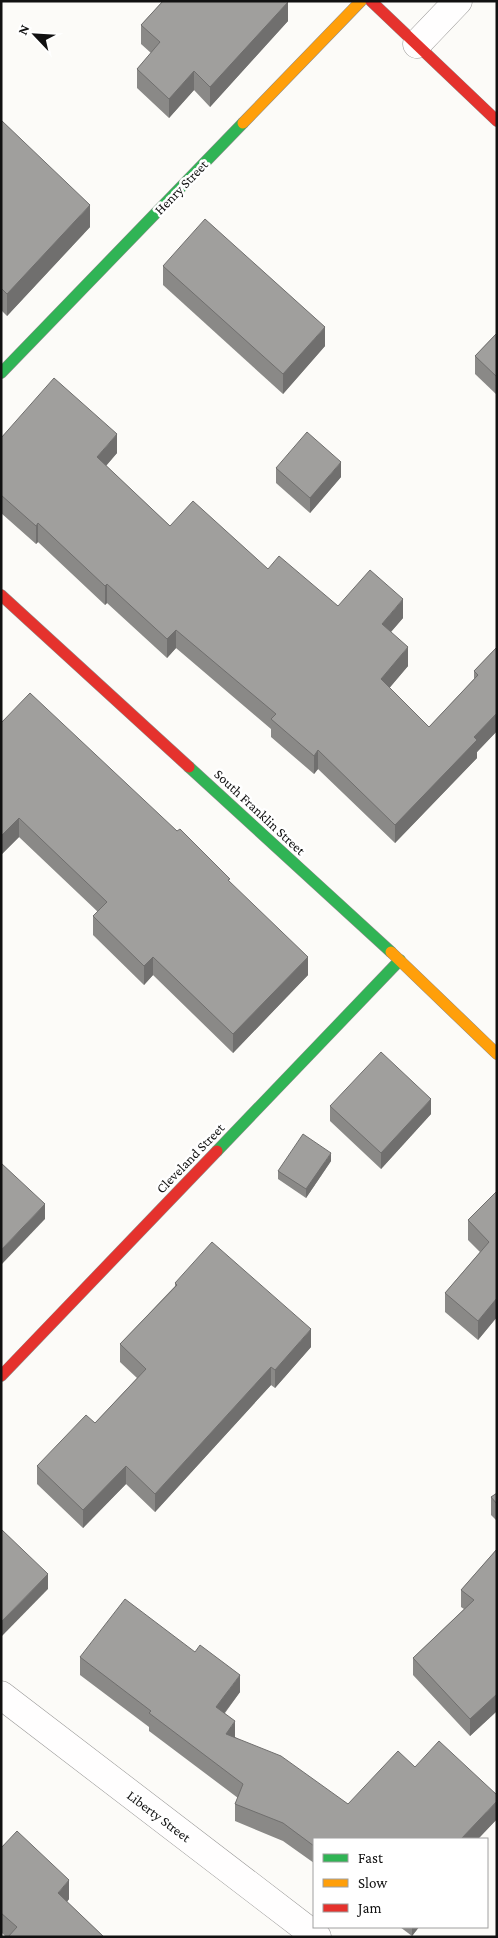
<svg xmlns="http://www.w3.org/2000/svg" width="498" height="1938" font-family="'Crimson Pro',serif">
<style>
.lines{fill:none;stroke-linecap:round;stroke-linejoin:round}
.street-casing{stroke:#979695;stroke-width:29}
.fast-casing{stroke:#8d8d8c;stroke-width:12}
.slow-casing{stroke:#8d8d8c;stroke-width:12}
.jam-casing{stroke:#8d8d8c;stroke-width:12}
.street{stroke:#fffefe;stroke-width:28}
.fast{stroke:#30b455;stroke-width:11}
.slow{stroke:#ff9f0a;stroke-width:11}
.jam{stroke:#e5322d;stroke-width:11}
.wall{fill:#8a8987}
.shaded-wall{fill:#706f6e}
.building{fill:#a09f9d;stroke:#706f6e}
.labels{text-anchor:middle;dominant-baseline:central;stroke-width:5;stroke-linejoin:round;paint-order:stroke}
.street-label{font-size:14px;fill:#111;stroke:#fff}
</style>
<rect width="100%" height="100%" fill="#fcfbf8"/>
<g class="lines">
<defs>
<g id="street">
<path d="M417 44 458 1"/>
<path d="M1 1695 317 1937"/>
</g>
<g id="fast">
<path d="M1 373 243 123"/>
<path d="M189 767 391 952"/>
<path d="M217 1151 400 960"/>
</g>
<g id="slow">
<path d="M243 123 361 1"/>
<path d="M391 952 497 1054"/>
</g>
<g id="jam">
<path d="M371 1 497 121"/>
<path d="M1 595 189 767"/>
<path d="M1 1376 217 1151"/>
</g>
</defs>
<use href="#street" class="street-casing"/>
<use href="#fast" class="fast-casing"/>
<use href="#slow" class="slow-casing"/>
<use href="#jam" class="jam-casing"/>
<use href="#street" class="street"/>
<use href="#fast" class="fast"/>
<use href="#slow" class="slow"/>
<use href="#jam" class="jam"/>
</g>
<g class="wall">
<path d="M161 1H287L288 21 210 107 194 90 169 118 137 88V69L151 53 141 44V25L162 2Z"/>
<path d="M1 120 90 227 7 316 1 310Z"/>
<path d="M163 266 325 346 283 394 163 285Z"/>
<path d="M497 333V395L475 374V356Z"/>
<path d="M1 438 117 453 106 466 170 526 268 569 338 606 403 618 391 632 408 666 389 688 429 727 474 679V671L497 647V731L477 752V758L395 843 318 769 314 774 271 737V729L176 648 167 658 107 603 105 605 38 542 36 544 1 513Z"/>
<path d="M276 468 341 477 310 513 276 483Z"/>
<path d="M1 723 230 882 308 975 233 1053 153 975 144 985 93 935V916L98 912 19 837 1 855Z"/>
<path d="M330 1106 431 1114 381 1169 330 1121Z"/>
<path d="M331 1161 306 1198 278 1179V1171Z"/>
<path d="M497 1191V1317L478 1340 445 1312V1293L480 1252 468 1240V1220Z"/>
<path d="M175 1283 311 1347 275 1388 271 1385 155 1512 126 1484 83 1528 37 1484V1466L95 1423 137 1378 120 1362V1344L175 1286Z"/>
<path d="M497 1493V1521L491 1515V1497Z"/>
<path d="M497 1549V1711L470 1736 413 1675V1658L464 1609 461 1607V1590Z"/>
<path d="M80 1657 240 1692 225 1713 235 1737 348 1804 415 1767 497 1819 478 1839H314V1863L283 1841 235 1821V1804L238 1798 149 1731V1727L80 1675Z"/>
<path d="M1 1848 69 1899 67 1902 104 1937H6L1 1932Z"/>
<path d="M400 1927H419L412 1936Z"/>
</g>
<g class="shaded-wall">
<path d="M288 2V21L210 107V87Z"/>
<path d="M194 71V90L169 118V99Z"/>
<path d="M90 205V227L7 316V294Z"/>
<path d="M325 327V346L283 394V374Z"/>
<path d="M117 434V453L97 476V457Z"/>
<path d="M341 462V477L310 513V498Z"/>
<path d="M38 523V542L36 544V526Z"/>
<path d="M107 584V603L105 605V586Z"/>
<path d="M403 599V618L382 642V624Z"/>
<path d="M176 630V648L167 658V639Z"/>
<path d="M408 647V666L381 698V679Z"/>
<path d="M497 713V731L477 752V758L395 843V825L474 737Z"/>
<path d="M318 750V769L314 774V756Z"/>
<path d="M19 818V837L1 855V836Z"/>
<path d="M153 957V975L144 985V966Z"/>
<path d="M308 957V975L233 1053V1034Z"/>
<path d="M431 1099V1114L381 1169V1153Z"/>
<path d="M331 1153V1161L306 1198V1189Z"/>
<path d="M45 1204V1219L1 1265V1250Z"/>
<path d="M497 1298V1317L478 1340V1321Z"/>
<path d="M311 1329V1347L275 1388V1370Z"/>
<path d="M271 1367V1385L155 1512V1494Z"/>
<path d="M126 1466V1484L83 1528V1510Z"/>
<path d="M48 1574V1589L1 1637V1622Z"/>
<path d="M240 1675V1692L216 1724V1707Z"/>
<path d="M497 1694V1711L470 1736V1719Z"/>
<path d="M235 1721V1739L226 1734Z"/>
<path d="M497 1801V1819L478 1839H461Z"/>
<path d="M69 1880V1899L58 1912V1893Z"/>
<path d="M412 1927H419L412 1936Z"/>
</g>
<g class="building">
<path d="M163 1H287L288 2 210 87 194 71 169 99 137 69 160 42 141 25Z"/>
<path d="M1 120 90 205 7 294 1 288Z"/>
<path d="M205 219 325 327 283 374 163 266Z"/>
<path d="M497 333V377L475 356Z"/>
<path d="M54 378 117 434 97 457 170 526 193 501 268 569 279 556 338 606 370 570 403 599 382 624 408 647 381 679 429 727 478 675 474 671 497 647V713L474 737 477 740 395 825 318 750 314 756 271 719 276 714 176 630 167 639 107 584 105 586 38 523 36 526 1 495V438Z"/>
<path d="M307 432 341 462 310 498 276 468Z"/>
<path d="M30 693 177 831 180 829 230 879 228 880 308 957 233 1034 153 957 144 966 93 916 107 902 19 818 1 836V723Z"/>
<path d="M381 1052 431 1099 381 1153 330 1106Z"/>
<path d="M303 1134 331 1153 306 1189 278 1171Z"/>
<path d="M1 1163 45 1204 1 1250Z"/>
<path d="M497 1191V1298L478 1321 445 1293 489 1242 468 1220Z"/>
<path d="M212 1242 311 1329 275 1370 271 1367 155 1494 126 1466 83 1510 37 1466 86 1415 95 1423 146 1369 120 1344 177 1285 175 1283Z"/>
<path d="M497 1493V1504L491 1497Z"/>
<path d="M1 1529 48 1574 1 1622Z"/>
<path d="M497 1549V1694L470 1719 413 1658 474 1600 461 1590Z"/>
<path d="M125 1599 195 1652 200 1645 240 1675 216 1707 235 1721 226 1734 281 1756 348 1804 398 1751 415 1767 439 1741 497 1795V1801L461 1839H314V1846L283 1823 235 1804 243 1784 149 1713 151 1711 80 1657Z"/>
<path d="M17 1831 69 1880 58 1893 104 1937H8L17 1927 1 1913V1848Z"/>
</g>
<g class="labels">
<g class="street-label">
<text transform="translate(181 187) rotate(-46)">Henry Street</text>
<text transform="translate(260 812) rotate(43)">South Franklin Street</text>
<text transform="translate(190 1158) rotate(-46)">Cleveland Street</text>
<text transform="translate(159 1816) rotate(37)">Liberty Street</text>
</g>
</g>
<rect width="498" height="1938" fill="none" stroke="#111111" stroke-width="5"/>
<rect x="313" y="1838" width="175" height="90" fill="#ffffff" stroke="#a0a0a0"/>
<rect x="323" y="1854" width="25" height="8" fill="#30b455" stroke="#a0a0a0"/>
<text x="358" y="1863" font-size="15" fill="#111111">Fast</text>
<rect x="323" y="1879" width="25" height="8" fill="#ff9f0a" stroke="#a0a0a0"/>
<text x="358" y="1888" font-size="15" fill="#111111">Slow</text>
<rect x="323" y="1904" width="25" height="8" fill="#e5322d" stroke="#a0a0a0"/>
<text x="358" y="1913" font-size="15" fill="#111111">Jam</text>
<g transform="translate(35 35) rotate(295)" stroke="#ffffff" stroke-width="4" paint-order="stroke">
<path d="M0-4L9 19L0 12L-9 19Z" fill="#111111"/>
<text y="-8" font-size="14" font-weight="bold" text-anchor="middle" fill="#111111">N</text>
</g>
</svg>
